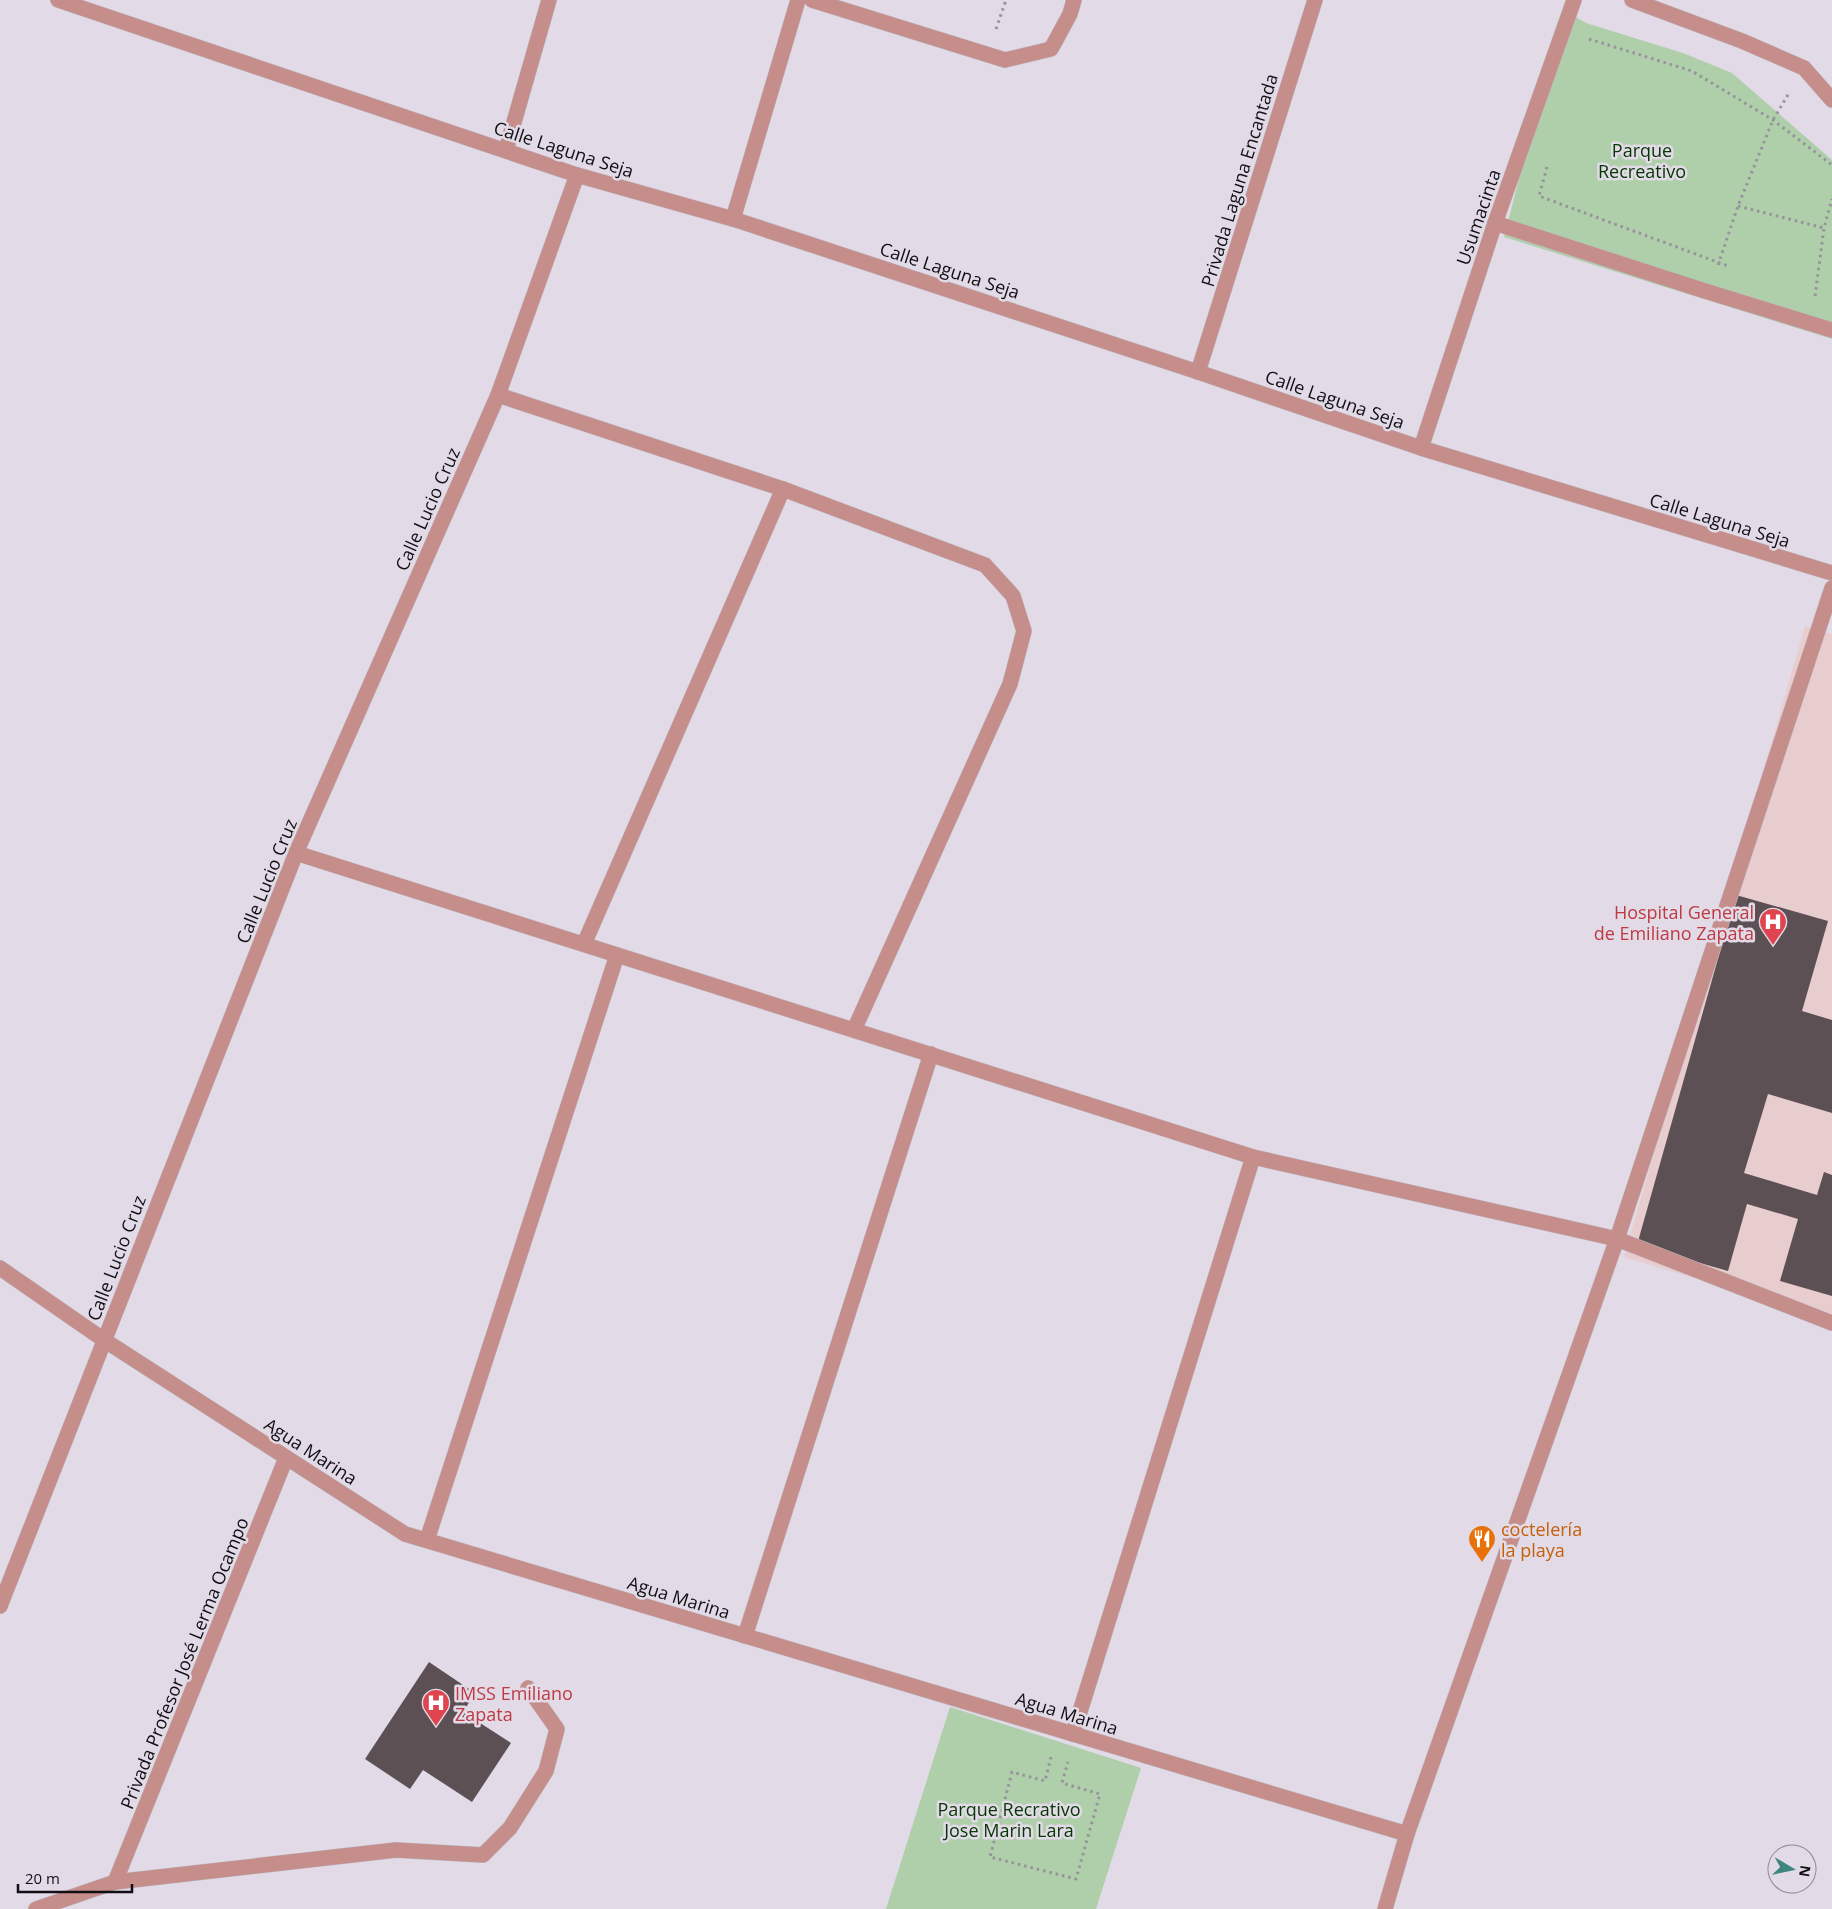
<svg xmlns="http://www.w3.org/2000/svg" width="1832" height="1909" font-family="'Open Sans',sans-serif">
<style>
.medical{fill:#e8cdce}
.green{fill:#afcfaa}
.building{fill:#5d5054}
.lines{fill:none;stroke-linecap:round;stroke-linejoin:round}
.minor-casing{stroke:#bcb6c1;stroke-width:16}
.path{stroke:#97929b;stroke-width:3;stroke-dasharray:2.5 4;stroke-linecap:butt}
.minor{stroke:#c68e8a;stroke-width:15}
.labels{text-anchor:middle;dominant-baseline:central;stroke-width:5;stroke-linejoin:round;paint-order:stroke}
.street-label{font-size:18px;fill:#110f13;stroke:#e2dbe7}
.park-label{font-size:18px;fill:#043701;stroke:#e2dbe7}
.health-label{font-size:18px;fill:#be3a42;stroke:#e2dbe7;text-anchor:end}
.food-label{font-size:18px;fill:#c56008;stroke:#e2dbe7;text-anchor:start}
</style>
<rect width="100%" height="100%" fill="#e2dbe7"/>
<path class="medical" d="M1805 626 1832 634V1320L1624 1257Z"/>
<g class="green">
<path d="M1562 13 1574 16 1586 23 1683 53 1732 73 1832 160V339L1504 237Z"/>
<path d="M950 1707 1141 1768 1096 1909H886Z"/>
</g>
<g class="building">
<path d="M1736 895 1828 921 1802 1011 1832 1020V1113L1768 1094 1744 1173 1817 1195 1824 1172 1832 1175V1296L1780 1281 1798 1219 1747 1204 1728 1271 1637 1245Z"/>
<path d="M429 1662 475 1693 463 1712 511 1743 472 1802 423 1770 410 1789 365 1759Z"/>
</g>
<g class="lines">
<defs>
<g id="minor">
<path d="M58 0 577 175 733 219 1198 372 1421 448 1832 573"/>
<path d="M812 0 1005 60 1051 49 1070 14 1074 0"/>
<path d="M1632 0 1742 41 1804 68 1832 100"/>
<path d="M506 150 549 0"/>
<path d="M733 219 798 0"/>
<path d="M1495 223 1702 290 1832 330"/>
<path d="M1198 372 1315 0"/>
<path d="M498 395 783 489 985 565 1013 596 1024 631 1010 684 854 1030"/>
<path d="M1421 448 1495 223 1574 0"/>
<path d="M296 853 1253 1157 1617 1239 1832 1323"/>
<path d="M584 944 783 489"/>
<path d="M0 1268 104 1340 405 1534 1407 1834"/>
<path d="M427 1540 617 955"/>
<path d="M0 1606 296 853 498 395 577 175"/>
<path d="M745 1636 931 1054"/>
<path d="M1073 1734 1253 1157"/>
<path d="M115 1882 286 1458"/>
<path d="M36 1909 115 1882 396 1850 483 1855 510 1828 546 1771 557 1729 528 1688"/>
<path d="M1385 1909 1407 1834 1617 1239 1832 588"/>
</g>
</defs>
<use href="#minor" class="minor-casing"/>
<g class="path">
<path d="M996 29 1006 0"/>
<path d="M1589 39 1692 71 1773 120 1832 165"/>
<path d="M1547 167 1539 196 1728 266"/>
<path d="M1738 206 1824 228"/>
<path d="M1718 265 1738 206 1773 120 1789 93"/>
<path d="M1815 296 1824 228 1832 199"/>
<path d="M1051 1757 1045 1781 1012 1772 990 1857 1076 1879 1100 1794 1062 1783 1068 1762"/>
</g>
<use href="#minor" class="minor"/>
</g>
<defs>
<symbol id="hospital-pin" viewBox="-11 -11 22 30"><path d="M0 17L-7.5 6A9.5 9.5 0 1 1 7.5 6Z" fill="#e0444e" stroke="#e2dbe7"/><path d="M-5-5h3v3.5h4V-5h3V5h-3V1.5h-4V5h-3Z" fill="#fff"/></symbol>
<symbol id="restaurant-pin" viewBox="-11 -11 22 30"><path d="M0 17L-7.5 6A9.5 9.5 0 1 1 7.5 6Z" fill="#e8710a" stroke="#e2dbe7"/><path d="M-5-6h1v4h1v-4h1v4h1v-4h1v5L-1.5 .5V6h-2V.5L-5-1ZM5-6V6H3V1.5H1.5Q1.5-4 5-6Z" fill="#fff"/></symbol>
</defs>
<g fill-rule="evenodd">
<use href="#hospital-pin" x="1757" y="906" width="32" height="43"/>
<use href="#restaurant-pin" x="1466" y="1523" width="32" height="43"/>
<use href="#hospital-pin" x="420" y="1687" width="32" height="43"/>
</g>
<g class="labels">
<g class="street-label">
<text transform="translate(564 149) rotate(18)">Calle Laguna Seja</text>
<text transform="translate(1239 180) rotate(-73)">Privada Laguna Encantada</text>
<text transform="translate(1478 217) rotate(-71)">Usumacinta</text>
<text transform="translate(950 270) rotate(18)">Calle Laguna Seja</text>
<text transform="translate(1335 399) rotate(19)">Calle Laguna Seja</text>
<text transform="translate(427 509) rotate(-66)">Calle Lucio Cruz</text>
<text transform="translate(1720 520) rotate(17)">Calle Laguna Seja</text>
<text transform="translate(266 881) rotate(-68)">Calle Lucio Cruz</text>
<text transform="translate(116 1258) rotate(-69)">Calle Lucio Cruz</text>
<text transform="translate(311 1451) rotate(33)">Agua Marina</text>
<text transform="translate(679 1597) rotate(17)">Agua Marina</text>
<text transform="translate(184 1663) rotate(-68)">Privada Profesor José Lerma Ocampo</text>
<text transform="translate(1067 1713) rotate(17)">Agua Marina</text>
</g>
<g class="park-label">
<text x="1642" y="150">Parque<tspan x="1642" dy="21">Recreativo</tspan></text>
<text x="1009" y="1809">Parque Recrativo<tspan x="1009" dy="21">Jose Marin Lara</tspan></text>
</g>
<g class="health-label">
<text x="1754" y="912">Hospital General<tspan x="1754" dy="21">de Emiliano Zapata</tspan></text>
<text x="455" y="1693" text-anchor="start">IMSS Emiliano<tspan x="455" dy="21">Zapata</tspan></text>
</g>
<g class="food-label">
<text x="1501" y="1529">coctelería<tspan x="1501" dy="21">la playa</tspan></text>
</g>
</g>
<g transform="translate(1792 1869) rotate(99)"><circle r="24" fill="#e2dbe7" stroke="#8e8992"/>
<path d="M0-4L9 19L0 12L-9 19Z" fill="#3f867f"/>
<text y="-8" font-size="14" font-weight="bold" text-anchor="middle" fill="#110f13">N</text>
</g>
<path d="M18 1884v8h114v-8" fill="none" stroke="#110f13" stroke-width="2.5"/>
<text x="25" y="1884" font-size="15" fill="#110f13" stroke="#e2dbe7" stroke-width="4" paint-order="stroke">20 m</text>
</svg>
